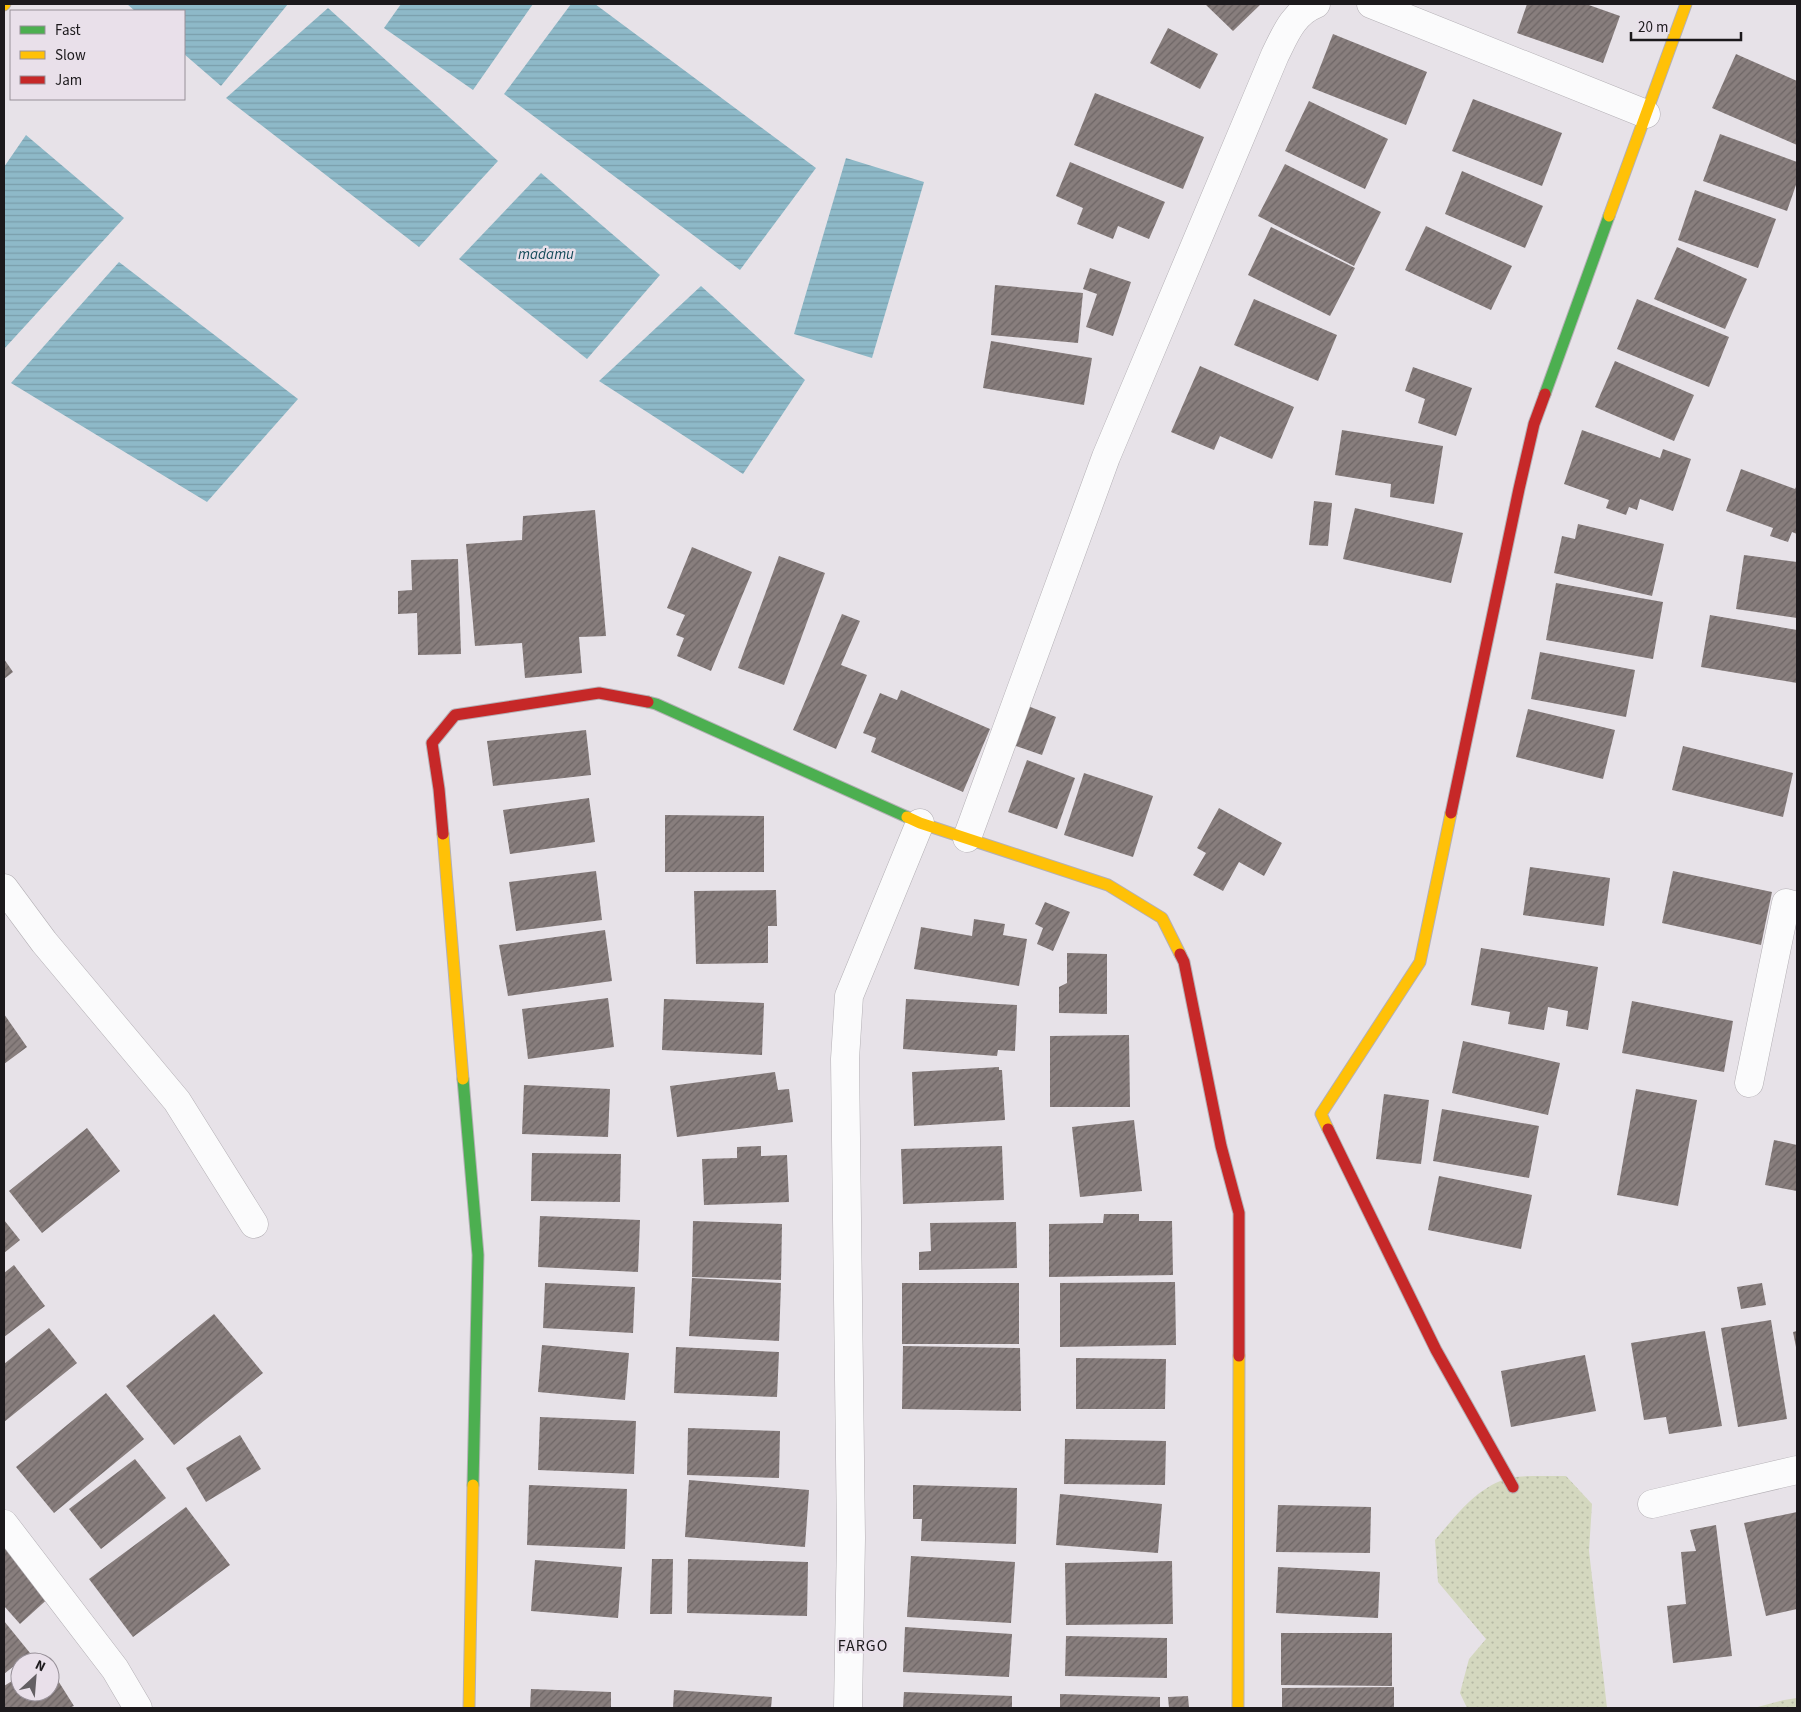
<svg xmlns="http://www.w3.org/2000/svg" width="1801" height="1712" font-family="'Source Sans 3',sans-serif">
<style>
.grass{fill:url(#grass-dots)}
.water{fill:url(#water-rules)}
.building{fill:url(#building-hatch)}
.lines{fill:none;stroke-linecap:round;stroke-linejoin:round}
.street-casing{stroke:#b4b0b5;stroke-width:29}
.fast-casing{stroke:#b4b0b5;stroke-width:13}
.slow-casing{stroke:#b4b0b5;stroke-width:13}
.jam-casing{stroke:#b4b0b5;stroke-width:13}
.street{stroke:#fbfbfc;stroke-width:28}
.fast{stroke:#4caf50;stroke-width:11}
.slow{stroke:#ffc107;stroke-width:11}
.jam{stroke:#c62828;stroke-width:11}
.labels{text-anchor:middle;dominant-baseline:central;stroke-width:5;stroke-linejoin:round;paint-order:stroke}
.water-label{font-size:15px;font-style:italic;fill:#144a59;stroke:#e9e0ea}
.quarter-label{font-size:16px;letter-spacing:1px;fill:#1c191c;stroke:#e9e0ea}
</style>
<defs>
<pattern id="grass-dots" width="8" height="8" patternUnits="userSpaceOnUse" patternTransform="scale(1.25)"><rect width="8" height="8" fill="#d4d8bf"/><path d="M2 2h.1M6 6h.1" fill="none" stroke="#b5b9a4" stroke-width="1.8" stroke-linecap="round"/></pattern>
<pattern id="water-rules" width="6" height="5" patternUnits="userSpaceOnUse" patternTransform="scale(1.25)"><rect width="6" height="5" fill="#8eb9c8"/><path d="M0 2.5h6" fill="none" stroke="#7a9eab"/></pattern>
<pattern id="building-hatch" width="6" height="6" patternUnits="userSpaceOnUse" patternTransform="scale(1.25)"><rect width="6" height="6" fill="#887e7d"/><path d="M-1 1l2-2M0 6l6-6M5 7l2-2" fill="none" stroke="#6e6666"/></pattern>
</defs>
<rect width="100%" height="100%" fill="#e7e2e8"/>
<g class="grass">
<path d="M1542 1476H1566L1592 1504 1589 1551 1607 1708H1467L1460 1693 1469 1659 1486 1639 1438 1582 1435 1540C1456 1516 1477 1486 1510 1478 1520 1476 1531 1476 1542 1476Z"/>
<path d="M1797 1698V1708H1754L1784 1700Z"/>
</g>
<g class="water">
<path d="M127 4H288L221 86 184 54V11H135Z"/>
<path d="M401 4H533L473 90 384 28Z"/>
<path d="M571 4H595L816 168 740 270 504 94Z"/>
<path d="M328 8 498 161 419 247 226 98Z"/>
<path d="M26 135 124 218 4 349V167Z"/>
<path d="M846 158 924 182 872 358 794 334Z"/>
<path d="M541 173 660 275 587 359 459 259Z"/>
<path d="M119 262 298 399 207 502 11 383Z"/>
<path d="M701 286 805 380 743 474 599 381Z"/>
</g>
<g class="building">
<path d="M1205 4H1261L1233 31Z"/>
<path d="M1527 4H1586L1620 16 1603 63 1517 33Z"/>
<path d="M1168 28 1218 54 1200 89 1150 63Z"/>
<path d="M1333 34 1427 72 1406 125 1312 88Z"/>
<path d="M1736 54 1797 81V145L1712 108Z"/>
<path d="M1095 93 1204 137 1183 189 1074 145Z"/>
<path d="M1473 99 1562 133 1542 186 1452 151Z"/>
<path d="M1309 101 1388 139 1365 189 1285 151Z"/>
<path d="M1720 134 1797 162V182L1787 211 1703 181Z"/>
<path d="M1070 162 1165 202 1149 239 1118 226 1113 239 1077 224 1083 208 1056 196Z"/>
<path d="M1285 164 1381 212 1354 266 1258 216Z"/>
<path d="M1462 171 1543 206 1525 248 1445 214Z"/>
<path d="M1695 190 1776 219 1758 268 1678 240Z"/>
<path d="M1426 226 1512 266 1491 310 1405 270Z"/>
<path d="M1271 227 1355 268 1330 316 1248 275Z"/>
<path d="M1677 247 1747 279 1725 329 1654 299Z"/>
<path d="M1090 268 1131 282 1113 336 1086 327 1097 294 1083 289Z"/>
<path d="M995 285 1083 293 1078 343 991 335Z"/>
<path d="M1254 299 1337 335 1318 381 1234 345Z"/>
<path d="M1637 299 1729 337 1709 387 1617 349Z"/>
<path d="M991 341 1092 358 1084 405 983 388Z"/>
<path d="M1615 361 1694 395 1674 441 1595 407Z"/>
<path d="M1200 366 1294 407 1272 459 1220 436 1214 450 1171 432Z"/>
<path d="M1413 367 1472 388 1456 436 1418 423 1425 399 1405 391Z"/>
<path d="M1342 430 1443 446 1434 504 1390 497 1391 484 1335 475Z"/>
<path d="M1582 430 1660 458 1663 449 1691 459 1673 511 1640 499 1637 510 1629 507 1626 515 1606 508 1609 500 1564 484Z"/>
<path d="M1741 469 1795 489 1797 485V534L1792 532 1788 542 1770 536 1773 528 1726 511Z"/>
<path d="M1314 501 1332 503 1328 546 1309 545Z"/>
<path d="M1355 508 1463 533 1451 583 1343 559Z"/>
<path d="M595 510 606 636 579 637 582 673 525 678 522 643 475 646 466 544 522 540 523 516Z"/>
<path d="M1578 524 1664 544 1652 596 1554 573 1562 536 1575 539Z"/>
<path d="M692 547 752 572 711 671 677 656 684 638 676 635 685 615 667 608Z"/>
<path d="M1744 555 1797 562V618L1736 609Z"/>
<path d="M779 556 825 573 784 685 738 668Z"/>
<path d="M458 559 461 654 418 655 417 613 398 614V591L412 590 411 560Z"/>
<path d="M1556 583 1663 602 1653 659 1546 640Z"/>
<path d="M842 614 860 621 841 665 867 675 836 749 793 730Z"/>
<path d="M1710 615 1797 630V683L1701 667Z"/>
<path d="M1540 652 1635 670 1626 717 1531 699Z"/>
<path d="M4 659 13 672 4 679Z"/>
<path d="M901 690 990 729 963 792 871 752 876 738 863 733 880 693 897 700Z"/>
<path d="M1028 706 1056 717 1042 755 1013 745Z"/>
<path d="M1528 709 1615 730 1603 779 1516 757Z"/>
<path d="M586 730 591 775 493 786 487 741Z"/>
<path d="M1683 746 1793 773 1783 817 1672 790Z"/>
<path d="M1027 760 1075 778 1057 829 1008 812Z"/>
<path d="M1084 773 1153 796 1133 857 1064 835Z"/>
<path d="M589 798 595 842 510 854 503 810Z"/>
<path d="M1219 808 1282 843 1264 876 1239 862 1223 891 1193 875 1206 853 1197 848Z"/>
<path d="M665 815 764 816V872H665Z"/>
<path d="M1530 867 1610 878 1604 926 1523 915Z"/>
<path d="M596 871 602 920 516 931 509 882Z"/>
<path d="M1673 871 1772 892 1761 945 1662 923Z"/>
<path d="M776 890 777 926H768V963L696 964 694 891Z"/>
<path d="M1045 902 1070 912 1053 951 1037 944 1043 928 1035 924Z"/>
<path d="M974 919 1005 924 1003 935 1027 939 1019 986 914 969 921 927 972 936Z"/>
<path d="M605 930 612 981 508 996 499 945Z"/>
<path d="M1481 948 1598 967 1588 1030 1566 1026 1568 1011 1548 1007 1544 1030 1508 1024 1510 1012 1471 1005Z"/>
<path d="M1067 953 1107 954V1014L1059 1013V987L1067 983Z"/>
<path d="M608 998 614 1047 528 1059 522 1009Z"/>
<path d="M664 999 764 1003 762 1055 662 1050Z"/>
<path d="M906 999 1017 1005 1015 1051 998 1050 997 1056 903 1049Z"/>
<path d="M1632 1001 1733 1021 1724 1072 1622 1053Z"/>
<path d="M4 1014 27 1047 4 1064Z"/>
<path d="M1129 1035 1130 1107H1050V1036Z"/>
<path d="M1463 1041 1560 1063 1548 1115 1452 1093Z"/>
<path d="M999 1067V1070H1002L1005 1120 914 1126 912 1072Z"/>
<path d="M775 1072 778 1090 789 1089 793 1122 677 1137 670 1086Z"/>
<path d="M524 1085 610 1089 608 1137 522 1134Z"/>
<path d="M1636 1089 1697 1100 1678 1206 1617 1195Z"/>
<path d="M1384 1094 1429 1100 1421 1164 1376 1159Z"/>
<path d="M1442 1109 1539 1126 1529 1178 1433 1161Z"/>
<path d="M1134 1120 1142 1191 1080 1197 1072 1127Z"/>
<path d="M87 1128 120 1171 42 1233 9 1191Z"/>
<path d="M1774 1140 1797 1145V1191L1765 1185Z"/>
<path d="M761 1146V1156L787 1155 789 1202 704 1205 702 1159 737 1158V1147Z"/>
<path d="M1002 1146 1004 1200 903 1204 901 1149Z"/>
<path d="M532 1153 621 1154 620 1202 531 1201Z"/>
<path d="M1439 1176 1532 1195 1521 1249 1428 1230Z"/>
<path d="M1104 1214H1139V1221H1172L1173 1275 1049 1277V1224L1103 1223Z"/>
<path d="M540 1216 640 1220 638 1272 538 1267Z"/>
<path d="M4 1220 20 1240 4 1253Z"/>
<path d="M693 1221 782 1224 781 1280 692 1277Z"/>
<path d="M1016 1222 1017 1268 919 1270V1252L931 1251 930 1223Z"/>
<path d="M14 1265 45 1306 4 1337V1273Z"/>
<path d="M692 1278 781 1283 779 1341 689 1336Z"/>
<path d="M1175 1282 1176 1345 1060 1347V1283Z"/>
<path d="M545 1283 635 1287 633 1333 543 1328Z"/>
<rect x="902" y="1283" width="117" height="61"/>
<path d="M1762 1283 1766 1305 1741 1309 1737 1287Z"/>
<path d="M214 1314 263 1373 174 1445 126 1386Z"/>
<path d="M1771 1320 1787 1419 1738 1427 1721 1328Z"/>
<path d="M49 1328 77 1363 4 1422V1364Z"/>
<path d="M1705 1331 1722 1426 1669 1434 1666 1417 1644 1420 1631 1343Z"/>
<path d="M1797 1331V1347H1796L1793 1332Z"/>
<path d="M542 1345 629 1353 625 1400 538 1392Z"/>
<path d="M903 1346 1020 1348 1021 1411 902 1409Z"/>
<path d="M676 1347 779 1352 777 1397 674 1393Z"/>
<path d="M1585 1355 1596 1411 1511 1427 1501 1371Z"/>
<path d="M1076 1358 1166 1359 1165 1409H1076Z"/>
<path d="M106 1393 144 1439 54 1513 16 1467Z"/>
<path d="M540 1417 636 1421 634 1474 538 1470Z"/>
<path d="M688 1428 780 1431 779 1478 687 1475Z"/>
<path d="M240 1435 261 1469 206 1502 186 1468Z"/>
<path d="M1065 1439 1166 1441 1165 1485 1064 1484Z"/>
<path d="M135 1459 166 1498 101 1549 69 1509Z"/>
<path d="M689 1480 809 1490 805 1547 685 1537Z"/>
<path d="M529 1485 627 1489 625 1549 527 1545Z"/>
<path d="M913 1485 1017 1488 1016 1544 921 1541 922 1519H913Z"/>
<path d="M1060 1494 1162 1504 1158 1553 1056 1545Z"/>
<path d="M1278 1505 1371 1507 1370 1553 1276 1552Z"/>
<path d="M186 1507 230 1565 133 1637 89 1579Z"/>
<path d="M1797 1512V1609L1766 1616 1744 1523Z"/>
<path d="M1716 1525 1732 1656 1673 1663 1667 1606 1686 1604 1681 1552 1696 1551 1690 1530Z"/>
<path d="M4 1540 52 1595 20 1624 4 1606Z"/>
<path d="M911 1556 1015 1562 1011 1623 907 1617Z"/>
<path d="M652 1559H673L672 1614H650Z"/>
<path d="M688 1559 808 1562 807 1616 687 1613Z"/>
<path d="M535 1560 622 1567 618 1618 531 1611Z"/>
<path d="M1172 1561 1173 1624 1066 1625 1065 1563Z"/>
<path d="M1278 1567 1380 1572 1378 1618 1276 1613Z"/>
<path d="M4 1621 30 1653 4 1674Z"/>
<path d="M905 1627 1012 1634 1009 1677 903 1672Z"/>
<path d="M1281 1633H1392V1686L1281 1685Z"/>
<path d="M1066 1636 1167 1638V1678L1065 1676Z"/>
<path d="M50 1668 74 1706 69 1708H4V1686L20 1676V1692H50Z"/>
<path d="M1394 1687V1708H1282V1688Z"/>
<path d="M531 1689 611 1692V1708H530Z"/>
<path d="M674 1690 772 1697 771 1708H673Z"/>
<path d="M904 1692 1012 1696V1708H903Z"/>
<path d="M1060 1694 1160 1697V1708H1060Z"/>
<path d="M1188 1696 1189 1708H1169L1168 1697Z"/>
</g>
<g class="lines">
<defs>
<g id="street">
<path d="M1371 4 1646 114"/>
<path d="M967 838 1106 457 1275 55C1285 35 1293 13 1316 4"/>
<path d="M4 888 44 942 177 1101 254 1224"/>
<path d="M1749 1083 1786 903 1797 906"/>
<path d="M1652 1504 1797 1470"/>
<path d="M4 1524 115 1669 138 1708"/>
<path d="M848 1708 851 1538 845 1059 849 996 920 823"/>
</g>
<g id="fast">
<path d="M1545 394 1609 216"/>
<path d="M648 702 656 704 907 817"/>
<path d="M463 1079 478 1255 473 1485"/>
</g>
<g id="slow">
<path d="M4 5 5 4"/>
<path d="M1609 216 1686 4"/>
<path d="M907 817 920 823 1108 885 1162 918 1180 954"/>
<path d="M443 834 463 1079"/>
<path d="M1328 1129 1321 1114 1420 962 1451 813"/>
<path d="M469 1708 473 1485"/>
<path d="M1238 1708 1239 1356"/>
</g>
<g id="jam">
<path d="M1451 813 1519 489 1534 424 1545 394"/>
<path d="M443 834 439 789 432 743 455 715 599 693 648 702"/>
<path d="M1180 954 1184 962 1221 1146 1239 1213V1356"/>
<path d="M1328 1129 1436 1350 1513 1487"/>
</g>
</defs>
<use href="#street" class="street-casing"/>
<use href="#fast" class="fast-casing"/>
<use href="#slow" class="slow-casing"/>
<use href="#jam" class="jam-casing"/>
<use href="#street" class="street"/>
<use href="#fast" class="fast"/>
<use href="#slow" class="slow"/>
<use href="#jam" class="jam"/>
</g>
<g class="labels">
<g class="water-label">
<text x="546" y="254">madamu</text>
</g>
<g class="quarter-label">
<text x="863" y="1646">FARGO</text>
</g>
</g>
<rect width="1801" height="1712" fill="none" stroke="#1c191c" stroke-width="10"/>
<rect x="10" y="10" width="175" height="90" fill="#e9e0ea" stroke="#979098"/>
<rect x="20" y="26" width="25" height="8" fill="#4caf50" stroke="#979098"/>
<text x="55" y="35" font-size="15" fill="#1c191c">Fast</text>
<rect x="20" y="51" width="25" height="8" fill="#ffc107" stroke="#979098"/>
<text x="55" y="60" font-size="15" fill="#1c191c">Slow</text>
<rect x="20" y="76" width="25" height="8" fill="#c62828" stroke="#979098"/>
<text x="55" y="85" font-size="15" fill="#1c191c">Jam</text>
<g transform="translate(35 1677) rotate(26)"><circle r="24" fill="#e9e0ea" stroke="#979098"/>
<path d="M0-4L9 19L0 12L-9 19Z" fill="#635f63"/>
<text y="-8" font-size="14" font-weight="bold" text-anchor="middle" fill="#1c191c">N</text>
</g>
<path d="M1631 32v8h110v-8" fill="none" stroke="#1c191c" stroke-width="2.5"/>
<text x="1638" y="32" font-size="15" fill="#1c191c" stroke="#e9e0ea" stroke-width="4" paint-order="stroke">20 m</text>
</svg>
